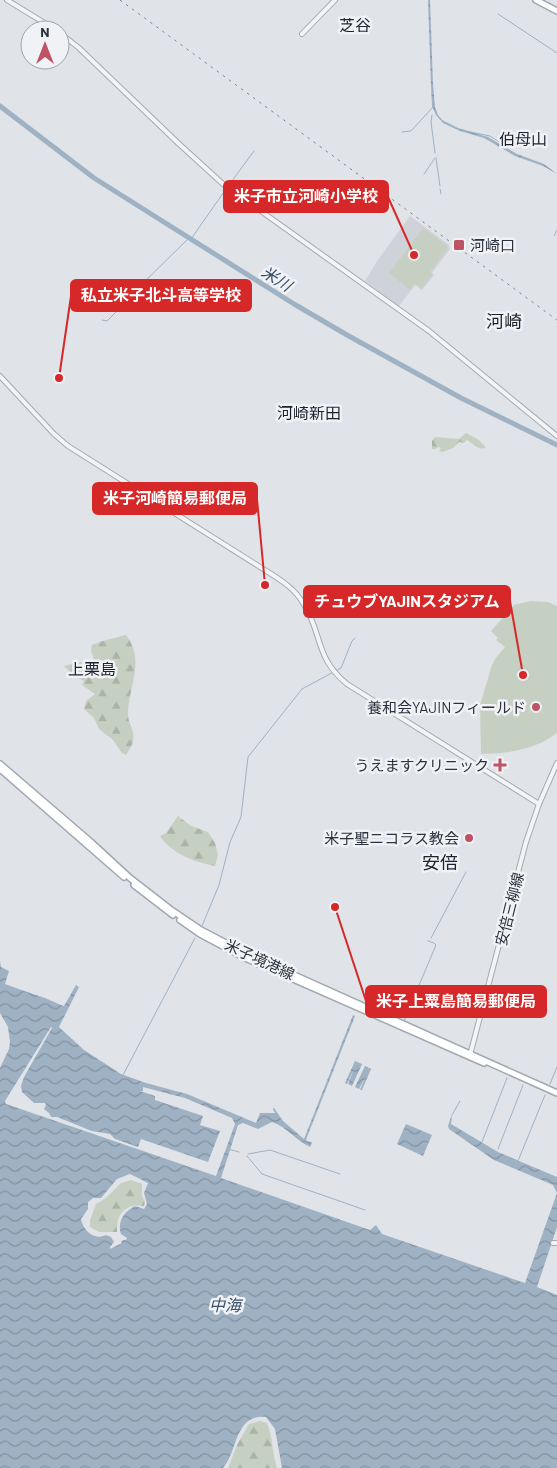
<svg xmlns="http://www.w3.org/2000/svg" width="557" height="1468" font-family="Barlow,'Noto Sans JP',sans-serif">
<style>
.built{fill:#cfd2d9}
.forest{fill:url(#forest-firs)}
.pitch{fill:#c6d0c2}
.water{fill:url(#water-waves);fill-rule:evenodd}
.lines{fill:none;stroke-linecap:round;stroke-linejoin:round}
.stream{stroke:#9fb2c4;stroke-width:1}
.river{stroke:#9fb2c4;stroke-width:5}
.minor-casing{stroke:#a6aab1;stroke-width:6}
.major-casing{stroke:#a1a8b2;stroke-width:8}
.minor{stroke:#f3f4f6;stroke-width:4}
.major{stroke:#fff;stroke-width:5}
.rail{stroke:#7c838f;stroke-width:1;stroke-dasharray:2.5 5;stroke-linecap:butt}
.poi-dot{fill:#bf5366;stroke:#f0f2f5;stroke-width:2}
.labels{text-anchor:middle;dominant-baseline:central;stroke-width:5;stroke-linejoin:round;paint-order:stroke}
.poi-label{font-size:15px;fill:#2b323d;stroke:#f0f2f5;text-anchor:end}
.street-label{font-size:15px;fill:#2b323d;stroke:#f0f2f5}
.neighbourhood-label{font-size:16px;fill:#1d232e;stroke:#f0f2f5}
.water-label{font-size:16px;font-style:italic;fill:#39516c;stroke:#f0f2f5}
.quarter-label{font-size:18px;fill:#1d232e;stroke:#f0f2f5}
.leader{fill:none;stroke:#d62828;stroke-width:2}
.callout-dot{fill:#d62828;stroke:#f0f2f5;stroke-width:2}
.callout{fill:#d62828;stroke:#d62828;stroke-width:2}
.callout-label{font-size:16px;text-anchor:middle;font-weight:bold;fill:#fff}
</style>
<defs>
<pattern id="forest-firs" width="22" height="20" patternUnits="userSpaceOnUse" patternTransform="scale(1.25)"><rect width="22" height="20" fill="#c6d0c2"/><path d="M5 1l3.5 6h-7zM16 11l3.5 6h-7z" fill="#aab3a8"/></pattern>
<pattern id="water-waves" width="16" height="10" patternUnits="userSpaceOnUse" patternTransform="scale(1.25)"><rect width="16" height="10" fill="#9fb2c4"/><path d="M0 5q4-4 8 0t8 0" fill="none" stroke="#8291a0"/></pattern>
</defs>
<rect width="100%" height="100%" fill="#e0e3e8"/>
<path class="built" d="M410 216 449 245 450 249 432 273 434 275 422 290 415 285 399 306 365 281 377 261Z"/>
<g class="forest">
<path d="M466 433 479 440 486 448C477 450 474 444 467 440L464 443 459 442 453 448 443 452 439 451 441 448 439 447 435 449H432V441L435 437 459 439Z"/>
<path d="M126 635C146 661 128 687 128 715 128 719 130 723 131 726 136 739 133 744 126 755L122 753 113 740 99 729 94 718 84 709 86 701 95 694 82 685 84 681 73 675 64 666 81 662 87 672 96 666 91 650 92 645C104 640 114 638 126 635Z"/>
<path d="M178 816 191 826 208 832 215 843 218 855 215 866C194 862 171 853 160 836L166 833Z"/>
<path d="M131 1180 142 1184V1196L145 1202 144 1206C126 1203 116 1213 117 1232H99L90 1227V1220L96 1204 106 1198 121 1183Z"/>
<path d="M260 1421 267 1423C273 1437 272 1453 277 1468H228L237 1445 247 1427 249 1424Z"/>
</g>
<g class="pitch">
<path d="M423 228 447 246 448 248 430 272 432 274 422 288 415 283 410 290 389 273Z"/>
<path d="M531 601 548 602 557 606V733C534 750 510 753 481 754L480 705 492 665 495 659 505 647 496 640 498 638 491 631 514 605Z"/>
</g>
<g class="water">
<path d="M428 0H430L433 84 435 107 438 115 442 120 458 128 488 137 517 154 544 164 557 174 543 166 515 156 484 138 460 131 443 123 436 115 432 106 431 85Z"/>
<path d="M0 961 1 967 9 971 5 984C16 988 27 992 39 996 47 998 55 1003 64 1006L76 985 79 987 59 1027 84 1050 121 1074 146 1083 187 1094 256 1123 260 1113H275L273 1109 274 1108 283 1121 304 1139 353 1015 355 1016 307 1137 306 1141 312 1142 310 1147C295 1140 287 1127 272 1122L258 1129 243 1123 238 1125 221 1178 370 1230 376 1225 382 1234 525 1283 557 1193 553 1185 494 1160 449 1129 448 1126 452 1114 451 1124 498 1152 557 1177V1227L537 1287 557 1295V1468H282L275 1429 266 1417C234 1414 238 1452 223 1468H0V1068L9 1049 10 1042 8 1027 0 1013ZM51 1027 52 1028 24 1077 21 1086 22 1092 34 1103H45L46 1105 44 1109 49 1113 51 1117H57L92 1131 110 1134 115 1139 138 1147 141 1139 208 1162 220 1131 200 1125 203 1116 155 1100V1096L140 1091H143V1087L185 1098 232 1118 235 1124 216 1176 6 1104 5 1101ZM130 1174 148 1183 144 1193 147 1204 144 1209 135 1206C124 1212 117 1221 121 1234L127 1238 126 1240H123L121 1242 122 1243 110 1249V1247L114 1242 111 1237 106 1235C94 1241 83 1230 81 1219L88 1209V1202L93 1198H101L117 1179Z"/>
<path d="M355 1061 362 1064 352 1086 348 1084 354 1069 347 1084 345 1083Z"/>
<path d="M365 1066 369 1068 368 1070 370 1068 371 1069 362 1090H360L365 1078 359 1089 355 1087Z"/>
<path d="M406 1124 432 1135 423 1156 397 1144Z"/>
</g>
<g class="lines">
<g class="stream">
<path d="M498 14 557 53"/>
<path d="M432 115 431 122 435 153"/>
<path d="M461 130 490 136 507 147"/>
<path d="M402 132 411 131 433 107"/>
<path d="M436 158 440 186"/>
<path d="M424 174 435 158"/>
<path d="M229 185 254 151"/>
<path d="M440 189 441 194"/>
<path d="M554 236 557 230"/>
<path d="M191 239 226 189"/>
<path d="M102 320 107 321 129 299 134 292 189 238"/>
<path d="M202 926 219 885 230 842 241 817 248 757 302 689 341 668 352 641 355 638"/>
<path d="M431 938 466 872"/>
<path d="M404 1021 436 945 434 943 428 941"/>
<path d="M123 1075 195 938"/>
<path d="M550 1084 557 1067"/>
<path d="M452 1115 460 1101"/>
<path d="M482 1142 507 1078"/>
<path d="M228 1149 239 1152"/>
<path d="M498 1149 523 1085"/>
<path d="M248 1154 270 1150 340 1174"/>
<path d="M247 1156 262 1174 365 1210"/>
<path d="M518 1161 545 1095"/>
</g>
<path class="river" d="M0 106 94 178 294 304 347 335 461 398 557 445"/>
<defs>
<g id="minor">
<path d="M7 0 56 30"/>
<path d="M60 33 79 48 178 143 223 184 429 331 557 436"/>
<path d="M302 34 335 0"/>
<path d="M0 376 54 434 68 446 268 572C281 580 295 589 303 603 323 633 314 657 347 684L539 804"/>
<path d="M470 1055 526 842 539 804 557 763"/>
<path d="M553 1243H557"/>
</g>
<g id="major">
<path d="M536 0 557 11"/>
<path d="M0 764 92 843 130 878 170 909 201 930 245 953 557 1093"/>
<path d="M0 769 124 877"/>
<path d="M134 885 173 915"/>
<path d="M180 920 200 934 243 957 484 1063"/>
</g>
</defs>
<use href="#minor" class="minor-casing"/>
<use href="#major" class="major-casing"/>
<use href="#minor" class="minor"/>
<use href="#major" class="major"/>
<path class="rail" d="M120 0 557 320"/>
</g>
<g class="poi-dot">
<rect x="453" y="239" width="12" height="12" rx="2.5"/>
<circle cx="536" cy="707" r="5"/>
<path d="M497.5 757.5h5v5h5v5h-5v5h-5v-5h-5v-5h5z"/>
<circle cx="469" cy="838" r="5"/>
</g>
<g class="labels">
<g class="poi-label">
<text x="470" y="245" text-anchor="start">河崎口</text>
<text x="526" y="707">養和会YAJINフィールド</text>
<text x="489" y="765">うえますクリニック</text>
<text x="459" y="838">米子聖ニコラス教会</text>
</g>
<g class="street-label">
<text transform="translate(509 909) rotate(-76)">安倍三柳線</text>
<text transform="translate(260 959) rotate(25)">米子境港線</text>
</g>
<g class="neighbourhood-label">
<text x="355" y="24">芝谷</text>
<text x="523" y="138">伯母山</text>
<text x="309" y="412">河崎新田</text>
<text x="92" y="668">上栗島</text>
</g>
<g class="water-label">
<text transform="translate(277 278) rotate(32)">米川</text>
<text x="225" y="1304">中海</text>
</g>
<g class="quarter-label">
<text x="504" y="321">河崎</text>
<text x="440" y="862">安倍</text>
</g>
</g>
<path class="leader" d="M414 255L388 197M59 378L71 296M265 585L257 499M523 675L510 601M335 907L366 1001"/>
<g class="callout-dot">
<circle cx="414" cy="255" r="5"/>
<circle cx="59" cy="378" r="5"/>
<circle cx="265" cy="585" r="5"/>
<circle cx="523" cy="675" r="5"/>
<circle cx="335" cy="907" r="5"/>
</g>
<g class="callout">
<rect x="224" y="181" width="164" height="31" rx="5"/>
<rect x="71" y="280" width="180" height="31" rx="5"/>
<rect x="93" y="483" width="164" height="31" rx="5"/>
<rect x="304" y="586" width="206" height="31" rx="5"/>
<rect x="366" y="986" width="180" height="31" rx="5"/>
</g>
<g class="callout-label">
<text x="306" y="202">米子市立河崎小学校</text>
<text x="161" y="301">私立米子北斗高等学校</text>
<text x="175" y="504">米子河崎簡易郵便局</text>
<text x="407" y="607">チュウブYAJINスタジアム</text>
<text x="456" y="1007">米子上粟島簡易郵便局</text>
</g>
<g transform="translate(45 45)"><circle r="24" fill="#f0f2f5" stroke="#a1a5ab"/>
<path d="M0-4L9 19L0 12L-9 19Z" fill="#bf5366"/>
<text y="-8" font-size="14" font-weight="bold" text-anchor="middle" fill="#2b323d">N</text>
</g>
</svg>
